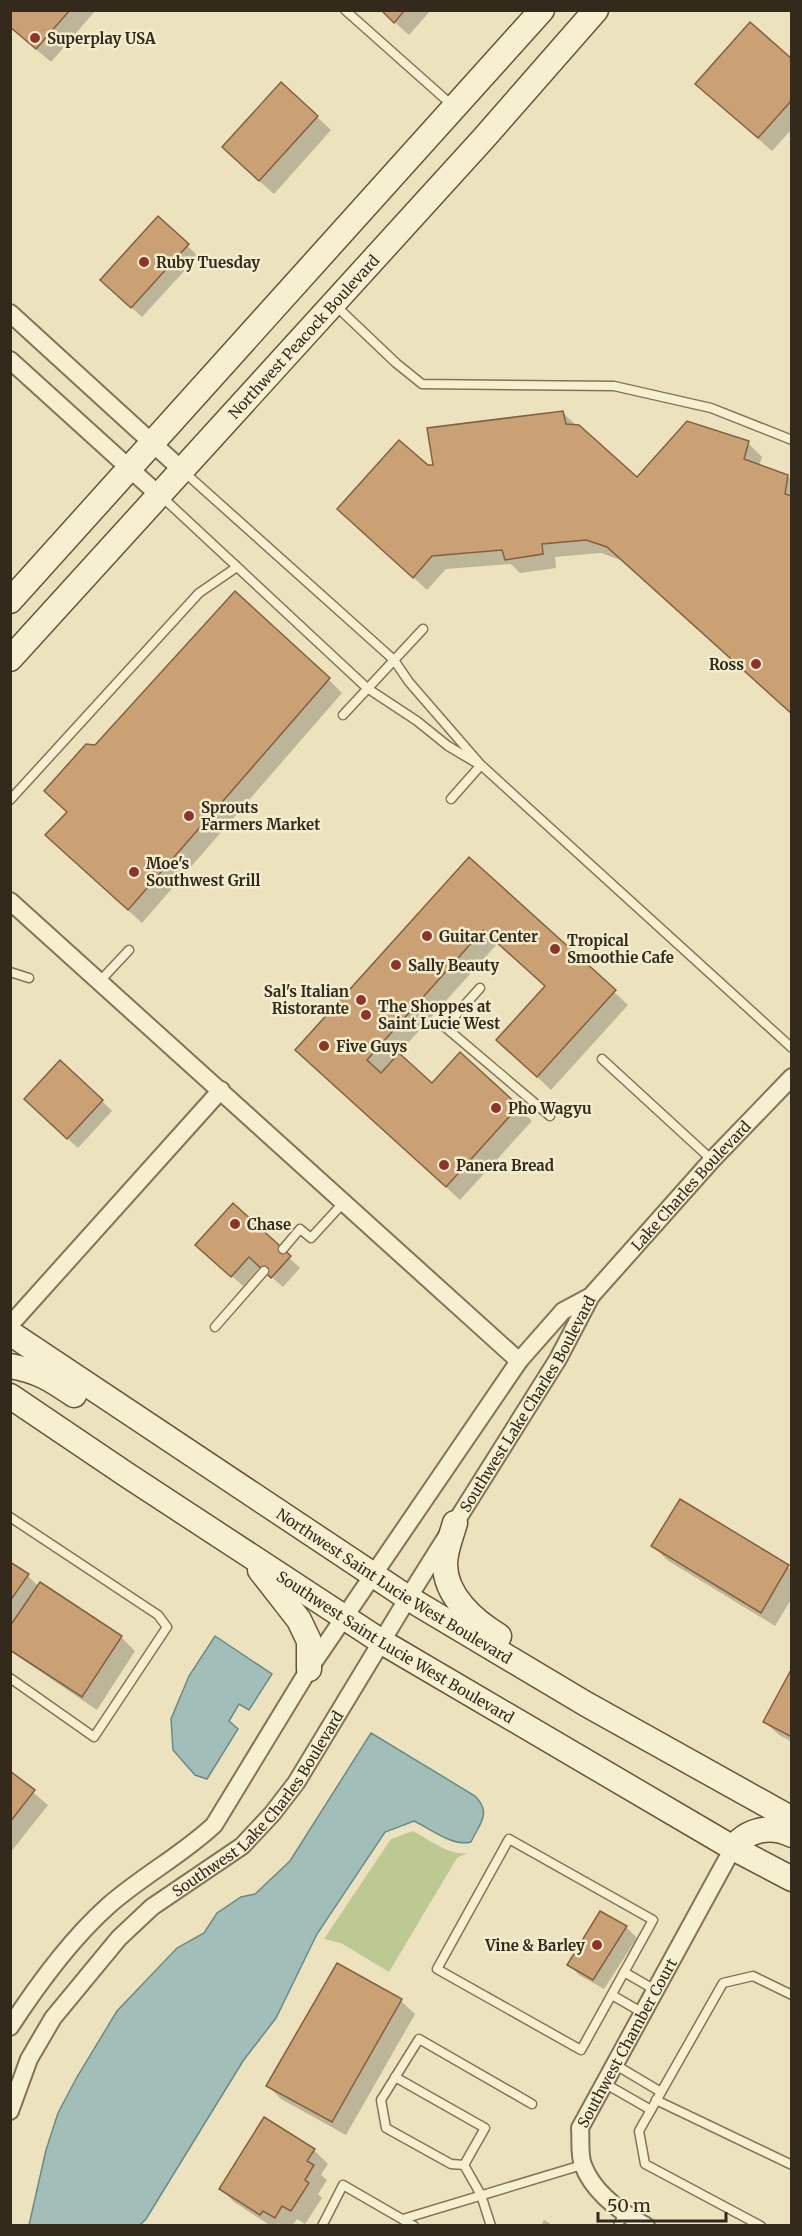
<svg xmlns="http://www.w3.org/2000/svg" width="802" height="2236" font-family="Merriweather,serif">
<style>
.green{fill:#bdc992}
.water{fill:#a1beb8;stroke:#698b86;stroke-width:1.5}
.shadow{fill:#0003}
.building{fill:#c9a174;stroke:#82613e;stroke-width:1.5}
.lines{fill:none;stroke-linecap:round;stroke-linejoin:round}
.lane-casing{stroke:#837457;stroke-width:11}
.street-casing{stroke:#837457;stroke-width:20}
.secondary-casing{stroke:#65553b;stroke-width:27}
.lane{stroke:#f7f0d0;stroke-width:8}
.street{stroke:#f7f0d0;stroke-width:16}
.secondary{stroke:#f7f0d0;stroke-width:24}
.poi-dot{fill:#903429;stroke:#f4edcd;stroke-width:2}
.labels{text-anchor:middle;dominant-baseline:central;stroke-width:5;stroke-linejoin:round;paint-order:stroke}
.poi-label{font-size:15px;font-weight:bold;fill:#332a1c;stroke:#f4edcd;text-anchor:start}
.street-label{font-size:15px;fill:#332a1c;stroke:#f4edcd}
</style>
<rect width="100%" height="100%" fill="#ece3be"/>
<path class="green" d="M413 1831C428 1839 450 1856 467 1853L457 1858 389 1972 341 1943 324 1939 391 1839Z"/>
<g class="water">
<path d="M215 1636 272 1674 249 1710 239 1704 229 1721 238 1729 207 1779 195 1775 173 1750 171 1719 189 1676Z"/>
<path d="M371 1733 475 1796C492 1813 480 1823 471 1842 453 1847 431 1829 414 1821L385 1832 317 1934 276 2018 243 2061 146 2219 140 2225H29L46 2150 58 2113 77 2077 117 2011 177 1948 204 1933 217 1913 241 1897 255 1894 290 1861Z"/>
</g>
<g class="shadow">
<path d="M10 10H96L51 62 10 27Z"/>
<path d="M381 10H431L409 35Z"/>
<path d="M792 61V129L772 151 711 97Z"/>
<path d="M317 117 331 130 274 194 237 161Z"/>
<path d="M158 218 198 256 142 317 112 290Z"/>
<path d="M563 413 637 480 748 443 762 457 759 466 787 476 792 480V713L623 561 601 553 555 557 556 568 520 573 511 564 446 569 427 590 353 522 427 466 435 467Z"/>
<path d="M329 680 342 693 142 923 61 849 69 812 95 746Z"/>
<path d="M469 859 628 1005 551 1090 498 1040 546 987 498 943 398 1054 433 1085 460 1054 532 1121 460 1200 310 1063Z"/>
<path d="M102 1101 112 1111 78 1148 36 1110Z"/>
<path d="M233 1205 300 1268 283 1287 260 1267 243 1286 208 1255Z"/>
<path d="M680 1501 792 1570V1598L775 1626 667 1560 653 1546Z"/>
<path d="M10 1564 28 1576 38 1586 40 1584 121 1637 135 1651 97 1710 10 1651Z"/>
<path d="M792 1672V1742L779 1735 765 1722Z"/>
<path d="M10 1773 48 1805 10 1853Z"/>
<path d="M601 1913 626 1927 637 1938 604 1989 579 1975 569 1964Z"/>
<path d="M337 1965 401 2001 415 2014 346 2135 281 2099 267 2085Z"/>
<path d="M314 2150 328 2164 321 2175 327 2180 318 2194 322 2198 305 2224 297 2219 292 2226H281L278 2223 276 2226H271L234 2202 221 2189Z"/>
<path d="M544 2220 554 2226H541Z"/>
</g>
<g class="building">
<path d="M10 10H70L36 49 10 27Z"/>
<path d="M381 10H405L394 23Z"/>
<path d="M750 22 792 59V100L758 138 695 84Z"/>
<path d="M281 82 318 116 259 181 222 147Z"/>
<path d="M158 216 189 244 131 308 100 280Z"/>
<path d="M563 411 566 424 579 425 637 477 687 421 749 441 744 459 788 475 785 494 792 496V714L607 547 586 540 542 544 543 554 505 560 502 550 432 556 413 578 337 509 399 440 428 465H433L427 428Z"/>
<path d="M235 591 330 678 128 910 45 835 67 812 44 791 86 744 95 745Z"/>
<path d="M469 857 616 990 537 1077 496 1040 545 986 483 930 367 1060 381 1073 399 1053 432 1083 460 1052 519 1106 446 1187 295 1050Z"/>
<path d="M60 1060 103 1100 67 1139 24 1099Z"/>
<path d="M233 1203 291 1256 271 1278 249 1257 231 1277 195 1245Z"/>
<path d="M680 1499 789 1565 761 1613 651 1546Z"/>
<path d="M10 1562 29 1574 10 1601Z"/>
<path d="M40 1582 122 1636 82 1697 10 1650V1626Z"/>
<path d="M792 1668V1737L763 1722Z"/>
<path d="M10 1771 35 1790 10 1822Z"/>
<path d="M600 1911 627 1926 593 1980 567 1965Z"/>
<path d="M337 1963 402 1999 332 2122 266 2086Z"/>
<path d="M264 2117 315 2149 307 2161 314 2165 305 2180 309 2183 291 2211 282 2206 275 2218 263 2211 260 2215 219 2189Z"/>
</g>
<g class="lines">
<defs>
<g id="lane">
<path d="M345 10 453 106"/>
<path d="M334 304 396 363 422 384 614 386 711 408 792 440"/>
<path d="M183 471 394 660 409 682 481 765 792 1048"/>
<path d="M161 496 367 688 417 721 448 746 475 762"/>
<path d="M343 715 423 629"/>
<path d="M451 799 481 765"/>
<path d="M10 800 199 593 237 567 234 564"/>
<path d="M10 972 29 978"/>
<path d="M100 981 129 950"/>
<path d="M480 988 445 1027 550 1116"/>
<path d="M602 1059 712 1160"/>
<path d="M283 1249 300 1229 311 1238 344 1202"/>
<path d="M215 1327 264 1271"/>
<path d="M10 1517 158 1615 167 1627 94 1737 10 1678"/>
<path d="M509 1839 653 1920 581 2050 437 1969Z"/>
<path d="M624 1972 655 1990"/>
<path d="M612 1995 643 2013"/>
<path d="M614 2064 661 2092"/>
<path d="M395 2077 485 2128 464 2165"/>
<path d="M604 2083 651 2110"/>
<path d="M656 2100 792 2165"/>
<path d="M403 2219 582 2165"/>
<path d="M322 2226 343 2185 414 2226"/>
<path d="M491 2226 481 2195 464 2165 451 2164 386 2128 381 2100 419 2039 532 2104"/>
<path d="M618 2226 623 2214"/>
<path d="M761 2226 645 2164 639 2131 723 1983 753 1976 792 1995"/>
</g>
<g id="street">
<path d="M10 313 183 471"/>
<path d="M10 360 160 496"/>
<path d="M10 901 519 1361"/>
<path d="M10 1325 221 1090"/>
<path d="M10 2027C38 1984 70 1940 108 1906 142 1876 182 1855 214 1825L309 1669 519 1361 563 1311 591 1296"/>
<path id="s1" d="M10 2111 29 2059 53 2018 119 1938 152 1907 242 1846 272 1814 296 1783 408 1598 558 1359 591 1296 712 1160 792 1077"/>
<path id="s2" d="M646 2226C622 2213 593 2192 583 2165 579 2155 581 2139 580 2128L733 1848"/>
</g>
<g id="secondary">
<path d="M10 601 542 10"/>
<path id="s3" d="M10 659 484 138 596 10"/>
<path id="s4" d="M10 1333 408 1598 586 1704 792 1819"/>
<path d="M10 1366C38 1371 51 1379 74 1395"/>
<path id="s5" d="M10 1396 127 1475 382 1642 733 1848 792 1879"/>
<path d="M455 1523C451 1537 445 1551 445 1564 445 1596 474 1621 499 1636"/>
<path d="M260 1570 299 1620 309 1641V1669"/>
<path d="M733 1848C747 1830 770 1824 792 1835"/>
</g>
</defs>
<use href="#lane" class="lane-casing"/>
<use href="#street" class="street-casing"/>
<use href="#secondary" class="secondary-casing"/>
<use href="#lane" class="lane"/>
<use href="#street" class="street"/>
<use href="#secondary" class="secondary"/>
</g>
<g class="poi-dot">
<circle cx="35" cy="38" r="6"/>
<circle cx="144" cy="262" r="6"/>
<circle cx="756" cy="664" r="6"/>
<circle cx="189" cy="816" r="6"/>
<circle cx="134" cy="872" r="6"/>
<circle cx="427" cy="936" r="6"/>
<circle cx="555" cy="949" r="6"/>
<circle cx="396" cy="965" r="6"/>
<circle cx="361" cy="1000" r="6"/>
<circle cx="366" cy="1015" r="6"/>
<circle cx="324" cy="1046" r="6"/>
<circle cx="496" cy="1108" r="6"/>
<circle cx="444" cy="1165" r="6"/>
<circle cx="235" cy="1224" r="6"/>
<circle cx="597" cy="1945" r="6"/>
</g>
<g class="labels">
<g class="poi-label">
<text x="47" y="38">Superplay USA</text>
<text x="156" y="262">Ruby Tuesday</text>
<text x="744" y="664" text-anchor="end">Ross</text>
<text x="201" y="807">Sprouts<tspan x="201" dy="17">Farmers Market</tspan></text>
<text x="146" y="863">Moe's<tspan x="146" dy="17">Southwest Grill</tspan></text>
<text x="439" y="936">Guitar Center</text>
<text x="567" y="940">Tropical<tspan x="567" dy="17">Smoothie Cafe</tspan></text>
<text x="408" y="965">Sally Beauty</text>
<text x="349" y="991" text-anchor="end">Sal's Italian<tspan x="349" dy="17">Ristorante</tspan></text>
<text x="378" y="1006">The Shoppes at<tspan x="378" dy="17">Saint Lucie West</tspan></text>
<text x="336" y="1046">Five Guys</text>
<text x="508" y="1108">Pho Wagyu</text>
<text x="456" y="1165">Panera Bread</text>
<text x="247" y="1224">Chase</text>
<text x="585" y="1945" text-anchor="end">Vine &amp; Barley</text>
</g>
<g class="street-label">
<text stroke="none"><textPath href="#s3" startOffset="436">Northwest Peacock Boulevard</textPath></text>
<text stroke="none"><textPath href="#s1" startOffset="1162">Lake Charles Boulevard</textPath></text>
<text stroke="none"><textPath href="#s1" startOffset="888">Southwest Lake Charles Boulevard</textPath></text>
<text stroke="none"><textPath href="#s4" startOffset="460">Northwest Saint Lucie West Boulevard</textPath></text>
<text stroke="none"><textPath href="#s5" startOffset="460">Southwest Saint Lucie West Boulevard</textPath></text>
<text stroke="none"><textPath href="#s1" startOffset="402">Southwest Lake Charles Boulevard</textPath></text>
<text stroke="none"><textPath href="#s2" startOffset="224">Southwest Chamber Court</textPath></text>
</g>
</g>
<rect width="802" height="2236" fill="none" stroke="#332a1c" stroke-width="24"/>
<path d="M598 2212v9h128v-9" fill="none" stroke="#332a1c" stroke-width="3"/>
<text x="607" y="2212" font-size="18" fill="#332a1c" stroke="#f4edcd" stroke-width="4.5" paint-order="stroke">50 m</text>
</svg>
